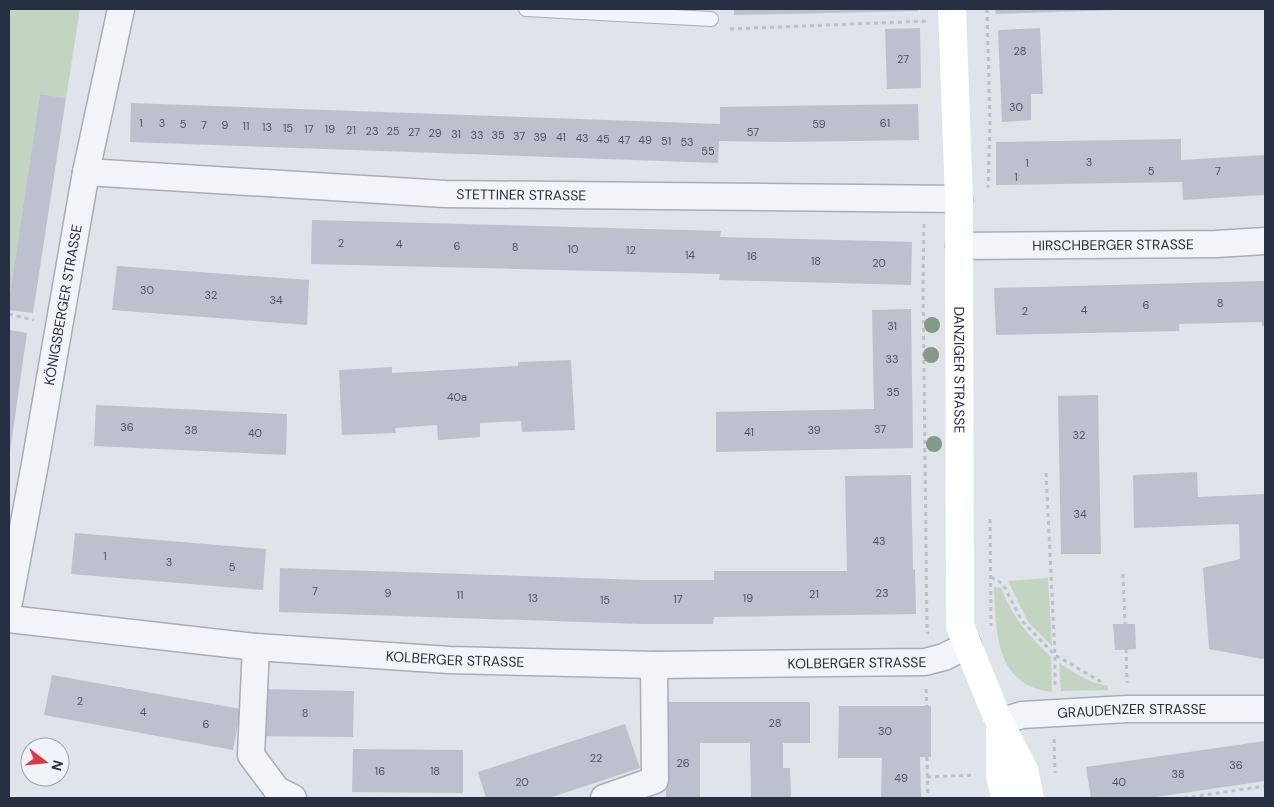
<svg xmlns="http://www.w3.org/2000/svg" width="1274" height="807" font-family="'DM Sans',sans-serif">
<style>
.green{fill:#c3d4c0}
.building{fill:#bcc1cd}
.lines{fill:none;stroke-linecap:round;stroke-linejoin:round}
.lane-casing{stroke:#a8adb8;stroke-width:16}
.street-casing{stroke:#a8adb8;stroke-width:29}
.path{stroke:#bdc1c8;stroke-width:3;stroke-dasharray:4 4;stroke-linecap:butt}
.lane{stroke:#f2f4f7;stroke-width:14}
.street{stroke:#f2f4f7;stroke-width:26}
.secondary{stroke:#fff;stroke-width:28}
.tree{fill:#839a85}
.labels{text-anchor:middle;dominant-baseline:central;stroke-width:4;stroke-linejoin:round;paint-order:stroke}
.number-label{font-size:11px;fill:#4c5465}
.street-label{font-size:14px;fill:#272f42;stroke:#eff2f7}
</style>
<rect width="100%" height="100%" fill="#dfe3ea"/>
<g class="green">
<path d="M9 9H80L66 98 40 94 9 300Z"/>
<path d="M1048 578 1052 646 1028 622 1008 581Z"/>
<path d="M994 587 1001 588C1013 618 1028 635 1051 657L1052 692C995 686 996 631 994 587Z"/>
<path d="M1059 663 1078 675 1092 682 1108 686V690L1061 691Z"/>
</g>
<g class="building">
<path d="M734 9H918V11L734 15Z"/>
<path d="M995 9H1118V10L996 14Z"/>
<path d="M920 28 921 88 887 89 885 29Z"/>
<path d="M1040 28 1043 94H1031V120L1002 122 998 30Z"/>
<path d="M40 94 66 98 33 313 9 310V300Z"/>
<path d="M131 103 720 124V107L918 104 919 140 787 142 719 141 718 163 130 142Z"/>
<path d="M1181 139V160L1265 155V195L1183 200 1182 182 996 185V142Z"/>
<path d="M312 220 721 231 720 237 912 242 911 285 719 280 720 274 311 264Z"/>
<path d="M117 266 309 280 307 325 112 310Z"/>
<path d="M1265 281V326H1262V322L1179 324V331L996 335 994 288Z"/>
<path d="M911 309 913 448 716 452V412L874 409 872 310Z"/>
<path d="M9 330 27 333 10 451 9 450Z"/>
<path d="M571 360 575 430 522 432 521 421 480 423V437L438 440 437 425 395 428 396 433 342 435 339 370 392 367V373L518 366V362Z"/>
<path d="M1098 395 1101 554H1061L1058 396Z"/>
<path d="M96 405 287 414 286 455 94 446Z"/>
<path d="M1197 472 1198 497 1265 494V658L1262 659 1209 649 1203 568 1240 559 1239 524 1134 528 1133 475Z"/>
<path d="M911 475 913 570 915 569 916 614 714 617 713 624H641L279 612 280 568 642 580H714V571H847L845 476Z"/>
<path d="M75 533 266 549 263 590 71 574Z"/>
<path d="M1113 624H1135L1136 649 1115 650Z"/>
<path d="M52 675 241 709 233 750 44 715Z"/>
<path d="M257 689 354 691 353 737 256 736Z"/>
<path d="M666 702H810V743H783V768H790L791 798H751L750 743H700V798H666Z"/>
<path d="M839 706H931V757H920L921 798H881L882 758H838Z"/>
<path d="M625 724 640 768 549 798H486L478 772Z"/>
<path d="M1265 741V781L1149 798H1091L1086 767Z"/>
<path d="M353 749 463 750V793L352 792Z"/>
</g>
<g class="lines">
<defs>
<path id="lane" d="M526 9 711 19"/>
<g id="street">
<path id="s1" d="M86 172 445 194 959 199"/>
<path id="s2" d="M959 246 1216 244 1265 241"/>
<path id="s3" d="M9 602 35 464 86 172 121 9"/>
<path id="s4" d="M9 619 256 647 449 660 654 665 925 662 944 657 968 645"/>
<path d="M256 647 251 755 277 790 293 798"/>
<path id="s5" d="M999 722 1022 715 1127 709H1265"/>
<path d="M604 798 655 780 654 665"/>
</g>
</defs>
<use href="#lane" class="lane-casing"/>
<use href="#street" class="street-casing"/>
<g class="path">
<path d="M987 9 990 124 988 188"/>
<path d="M730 29 926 21"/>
<path d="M924 224 923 285 927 632 929 634"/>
<path d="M9 314 34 320"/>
<path d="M1046 473 1055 655V688"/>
<path d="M990 519 991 626"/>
<path d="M1123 574 1125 624"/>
<path d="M991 577 1003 584 1022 621 1055 655 1103 683"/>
<path d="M1126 649 1127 683"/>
<path d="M926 689 927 706"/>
<path d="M1054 739 1055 773"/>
<path d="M927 757 928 798"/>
<path d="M927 777 974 775"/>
<path d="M1184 798 1265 786"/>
</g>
<use href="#lane" class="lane"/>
<use href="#street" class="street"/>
<g class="secondary">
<path id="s6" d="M952 9 959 199 960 626 999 722 1024 770 1030 798"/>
<path d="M1000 729V775L1005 798"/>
</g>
</g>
<g class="tree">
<circle cx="932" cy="325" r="8"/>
<circle cx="931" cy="355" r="8"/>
<circle cx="934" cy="444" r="8"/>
</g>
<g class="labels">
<g class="number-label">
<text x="1020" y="51">28</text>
<text x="903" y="59">27</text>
<text x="1016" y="107">30</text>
<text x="141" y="123">1</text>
<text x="162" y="123">3</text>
<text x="885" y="123">61</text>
<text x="183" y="124">5</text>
<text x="819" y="124">59</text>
<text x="204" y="125">7</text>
<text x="225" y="125">9</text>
<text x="246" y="126">11</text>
<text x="267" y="127">13</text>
<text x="288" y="128">15</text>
<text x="309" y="129">17</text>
<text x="330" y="129">19</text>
<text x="351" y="130">21</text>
<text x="372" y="131">23</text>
<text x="393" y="131">25</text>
<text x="414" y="132">27</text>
<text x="753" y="132">57</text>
<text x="435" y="133">29</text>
<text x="456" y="134">31</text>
<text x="477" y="135">33</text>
<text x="498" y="135">35</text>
<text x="519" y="136">37</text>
<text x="540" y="137">39</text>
<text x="561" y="137">41</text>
<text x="582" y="138">43</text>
<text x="603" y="139">45</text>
<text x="624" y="140">47</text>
<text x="645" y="140">49</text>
<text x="666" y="141">51</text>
<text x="687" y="142">53</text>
<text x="708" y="151">55</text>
<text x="1089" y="162">3</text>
<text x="1027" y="163">1</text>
<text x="1151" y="171">5</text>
<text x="1218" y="171">7</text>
<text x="1016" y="177">1</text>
<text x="341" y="243">2</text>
<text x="399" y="244">4</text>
<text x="457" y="246">6</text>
<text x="515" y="247">8</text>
<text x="573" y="249">10</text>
<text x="631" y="250">12</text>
<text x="690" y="255">14</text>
<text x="752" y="256">16</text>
<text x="816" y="261">18</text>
<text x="879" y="263">20</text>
<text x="147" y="290">30</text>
<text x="211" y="295">32</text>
<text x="276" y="300">34</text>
<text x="1220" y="303">8</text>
<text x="1146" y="305">6</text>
<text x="1084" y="310">4</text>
<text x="1025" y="311">2</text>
<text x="892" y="326">31</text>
<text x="892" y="359">33</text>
<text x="893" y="392">35</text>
<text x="457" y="397">40a</text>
<text x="127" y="427">36</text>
<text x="880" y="429">37</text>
<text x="191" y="430">38</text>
<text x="814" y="430">39</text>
<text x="749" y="432">41</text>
<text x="255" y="433">40</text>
<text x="1079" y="435">32</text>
<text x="1080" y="514">34</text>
<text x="879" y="541">43</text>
<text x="105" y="556">1</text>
<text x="169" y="562">3</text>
<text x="232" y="567">5</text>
<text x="315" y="591">7</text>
<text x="388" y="593">9</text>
<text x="882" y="593">23</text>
<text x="814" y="594">21</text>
<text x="460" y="595">11</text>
<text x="533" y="598">13</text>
<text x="748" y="598">19</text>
<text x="678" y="599">17</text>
<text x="605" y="600">15</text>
<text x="80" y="701">2</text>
<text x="143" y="712">4</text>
<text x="305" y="713">8</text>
<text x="775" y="723">28</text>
<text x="206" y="724">6</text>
<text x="885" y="731">30</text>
<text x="596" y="758">22</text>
<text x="683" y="763">26</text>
<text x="1236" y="765">36</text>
<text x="380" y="771">16</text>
<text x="435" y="771">18</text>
<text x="1178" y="774">38</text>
<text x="901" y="778">49</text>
<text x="522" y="782">20</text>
<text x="1119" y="782">40</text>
</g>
<g class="street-label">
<text stroke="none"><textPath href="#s1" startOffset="436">STETTINER STRASSE</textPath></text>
<text stroke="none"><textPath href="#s2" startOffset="154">HIRSCHBERGER STRASSE</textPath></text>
<text stroke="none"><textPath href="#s3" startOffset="302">KÖNIGSBERGER STRASSE</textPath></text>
<text stroke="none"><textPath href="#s6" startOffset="361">DANZIGER STRASSE</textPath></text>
<text stroke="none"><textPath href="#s4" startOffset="448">KOLBERGER STRASSE</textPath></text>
<text stroke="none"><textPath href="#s4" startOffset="850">KOLBERGER STRASSE</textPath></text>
<text stroke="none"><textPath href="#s5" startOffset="134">GRAUDENZER STRASSE</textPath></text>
</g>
</g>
<rect width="1274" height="807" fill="none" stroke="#272f42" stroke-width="20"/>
<g transform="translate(45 762) rotate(106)"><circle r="24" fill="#eff2f7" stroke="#9fa4af"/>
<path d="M0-4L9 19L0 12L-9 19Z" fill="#d93a48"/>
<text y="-8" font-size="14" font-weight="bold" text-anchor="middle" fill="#272f42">N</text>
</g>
</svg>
